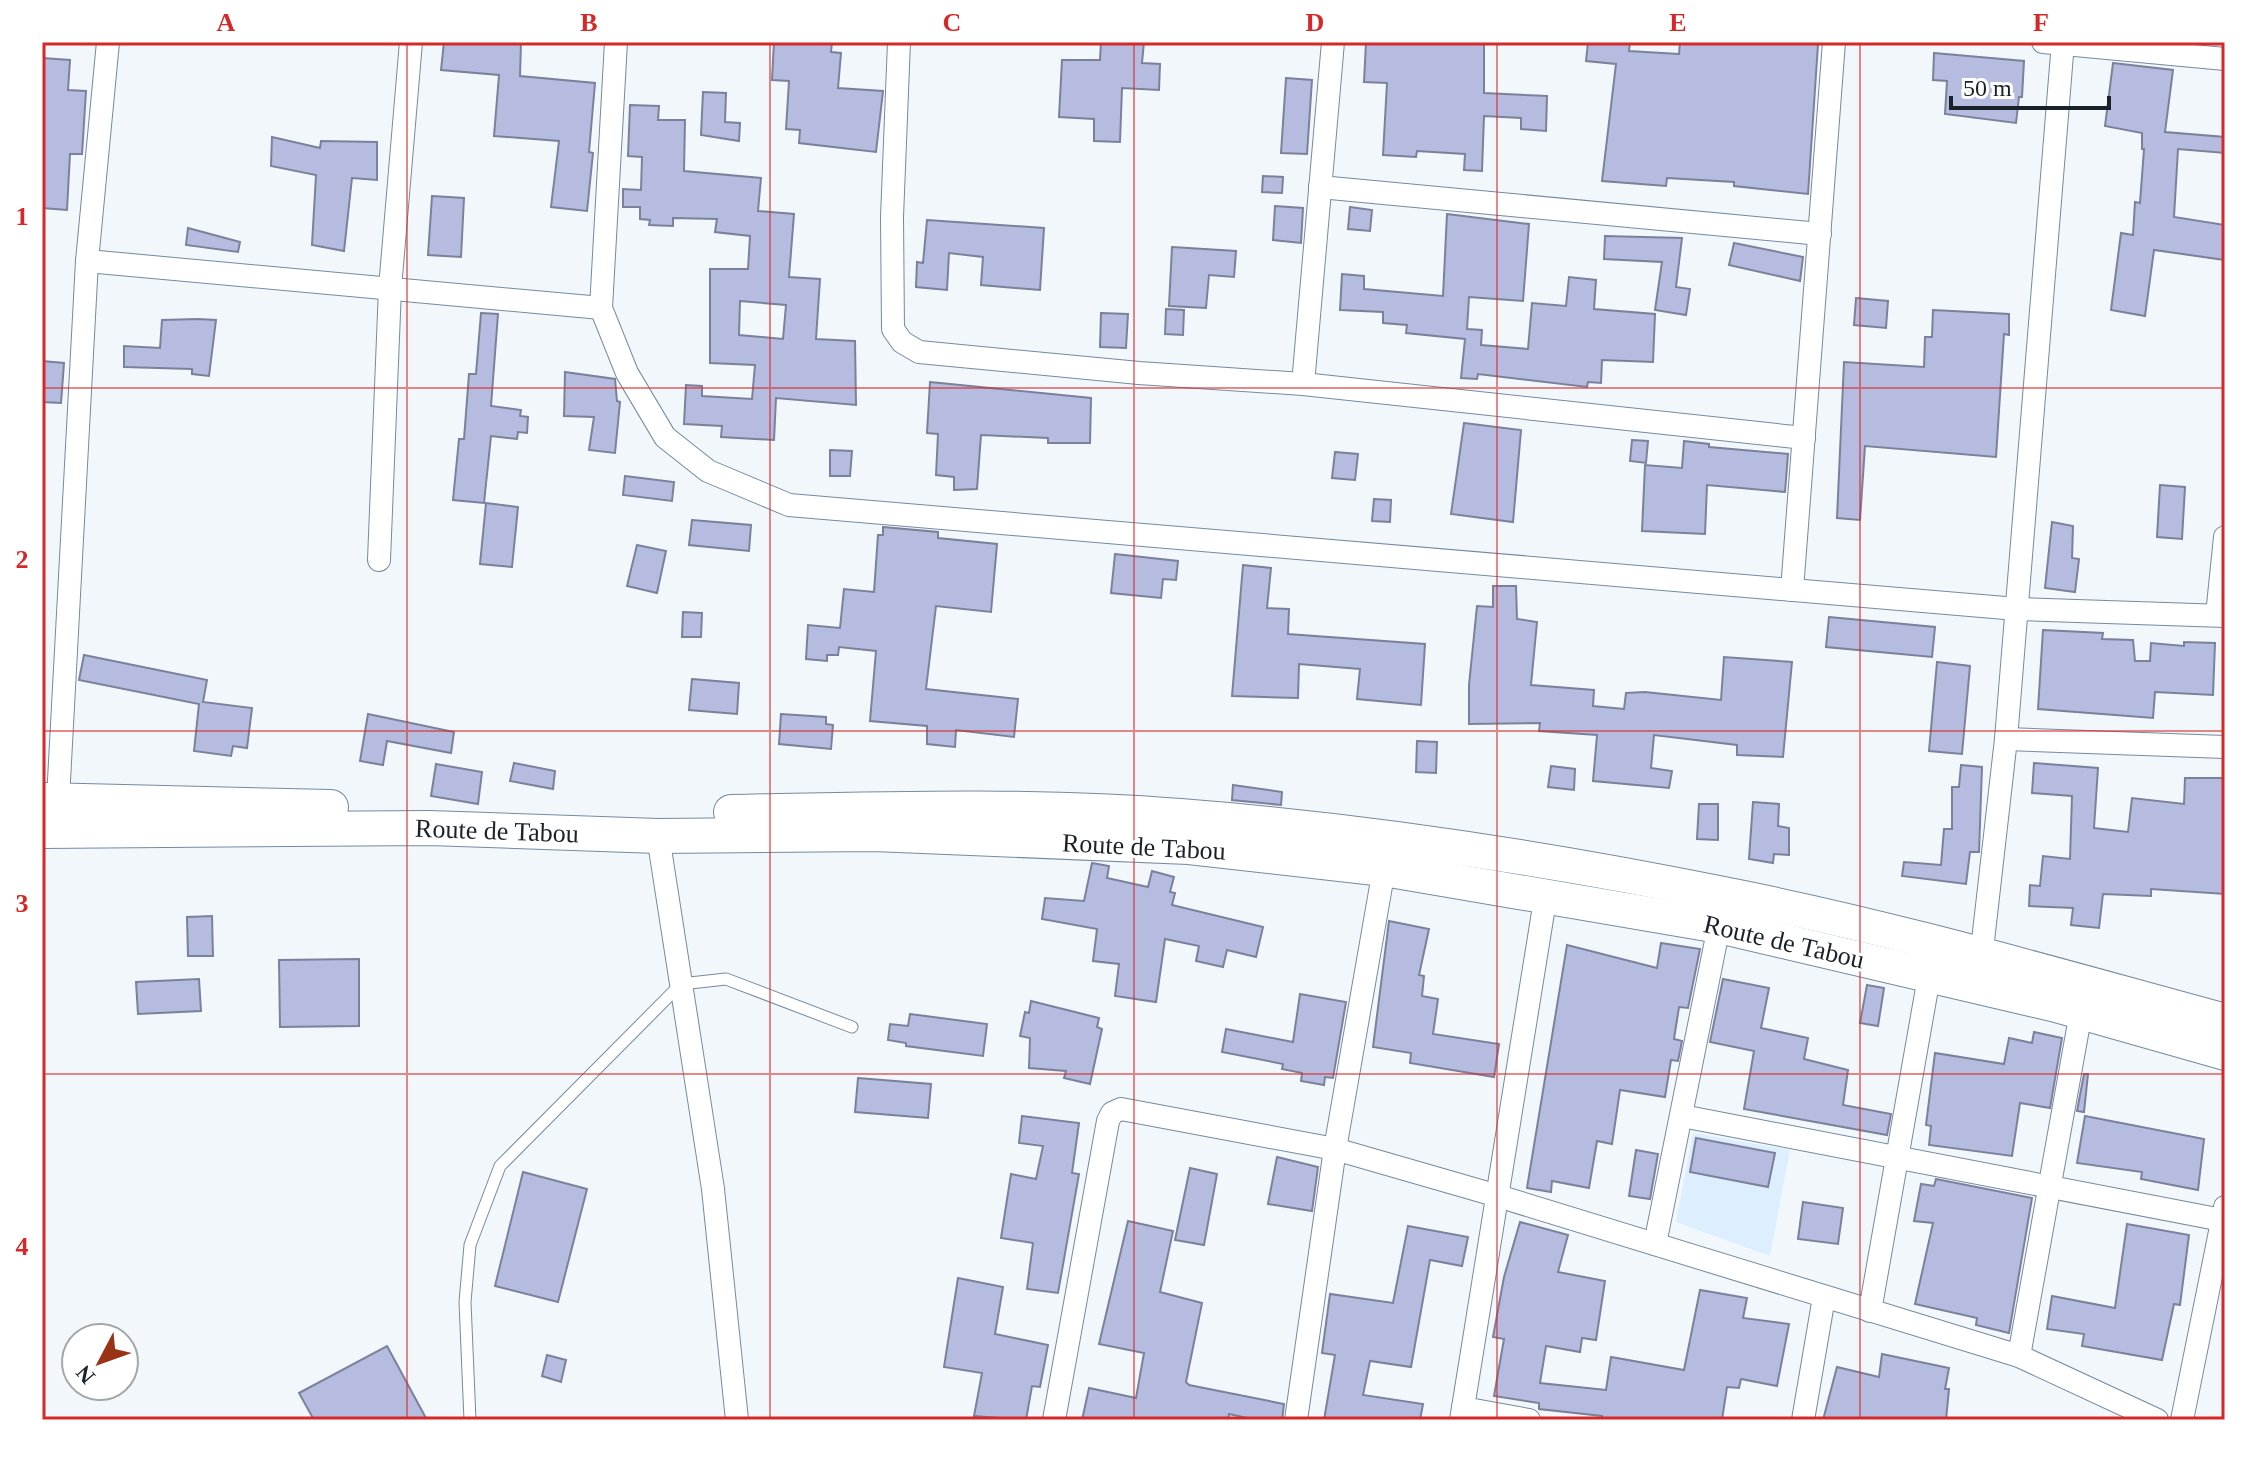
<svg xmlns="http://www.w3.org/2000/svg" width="2267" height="1462" font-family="Georgia,serif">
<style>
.built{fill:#def}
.building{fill:#b5bcdf;stroke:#7c819b;stroke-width:2;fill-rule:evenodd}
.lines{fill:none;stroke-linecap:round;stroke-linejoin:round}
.lane-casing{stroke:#758a9e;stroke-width:13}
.street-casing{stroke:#758a9e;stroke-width:24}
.primary-casing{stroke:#758a9e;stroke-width:36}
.lane{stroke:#fff;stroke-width:11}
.street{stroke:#fff;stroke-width:22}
.primary{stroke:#fff;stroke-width:34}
.grid{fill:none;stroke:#d62828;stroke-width:2;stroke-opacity:0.55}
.labels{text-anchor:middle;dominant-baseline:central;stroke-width:6;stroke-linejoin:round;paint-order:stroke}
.street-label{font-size:26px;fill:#19222a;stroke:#fff}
.neatline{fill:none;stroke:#d62828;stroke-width:3}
.grid-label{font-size:26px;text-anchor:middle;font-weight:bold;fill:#d62828}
</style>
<rect width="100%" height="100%" fill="#f2f7fb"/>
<path class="built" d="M1693 1133 1790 1150 1770 1256 1676 1222Z"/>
<g class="building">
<path d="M444 42H521L520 76 595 83 589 152 593 153 587 211 551 207 559 141 494 136 499 75 441 70Z"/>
<path d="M774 42H832L831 52 841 53 838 88 883 91 876 152 799 143 800 130 786 129 789 81 772 80Z"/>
<path d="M1101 42H1144L1142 63 1160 64 1159 90 1122 88 1120 142 1094 141V119L1059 117 1062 60H1100Z"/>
<path d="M1366 42H1484V93L1547 96 1546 131 1521 129V118L1484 116 1482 171 1464 170 1465 154 1417 151 1416 157 1383 155 1387 83 1364 82Z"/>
<path d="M1588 42 1630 43 1629 51 1679 54 1680 42 1818 44 1808 194 1734 186V182L1667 178 1666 186 1602 181 1616 64 1586 61Z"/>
<path d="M1934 53 2024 61 2022 97H2019L2016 123 1945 114 1947 81 1933 80Z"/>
<path d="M42 58 70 60 68 90 86 91 82 154H70L67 210 42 208Z"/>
<path d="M2113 63 2173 70 2165 132 2225 137V153L2178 149 2174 217 2225 225V260L2154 250 2145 316 2111 310 2121 233 2133 235 2135 202 2140 203 2144 149H2142V133L2105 126Z"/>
<path d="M1286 78 1312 80 1307 154 1281 153Z"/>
<path d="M703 92 726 93 725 122 740 123 739 141 701 135Z"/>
<path d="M630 105 659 106 658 120H685L684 171 761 178 758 211 794 214 789 277 820 279 816 339 855 341 856 405 776 398 774 440 721 437 722 426 684 424 686 385 702 386V396L752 399 755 365 710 363V269H748L750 236 715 232 717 219 673 218V226L649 225 650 220 640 219V207H623V189L641 190 642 157 628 156ZM740 301 786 305 783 339 739 335Z"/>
<path d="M272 137 320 148 321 141 377 142V180L352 178 344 251 312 245 316 175 271 166Z"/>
<path d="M1263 176 1283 177 1282 193 1262 192Z"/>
<path d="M432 196 464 198 461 257 428 255Z"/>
<path d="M1275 206 1303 208 1301 243 1273 240Z"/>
<path d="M1350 207 1372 210 1370 231 1348 229Z"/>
<path d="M1447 214 1529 224 1523 301 1469 297 1467 329 1482 330 1481 345 1528 349 1532 303 1566 306 1569 277 1596 280 1594 309 1655 314 1653 362 1602 360 1601 383 1588 382 1587 387 1478 374 1477 379 1461 378 1465 339 1406 333 1407 325 1383 323V312L1340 310 1342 274 1364 276V289L1443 296Z"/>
<path d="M927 220 1044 228 1040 290 981 285 983 257 949 253 947 290 916 287 917 262 923 263Z"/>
<path d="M188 228 240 242 238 252 186 245Z"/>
<path d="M1605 236 1682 238 1676 287 1690 289 1686 315 1655 310 1662 262 1604 259Z"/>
<path d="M1734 243 1803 257 1800 281 1729 265Z"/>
<path d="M1172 247 1236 251 1234 277 1209 275 1206 308 1169 306Z"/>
<path d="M1856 298 1888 301 1886 328 1854 325Z"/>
<path d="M1166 309 1184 310 1183 335 1165 334Z"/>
<path d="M1933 310 2009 314V335L2004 334 1996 457 1865 446 1860 520 1837 518 1844 362 1924 367 1925 337H1932Z"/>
<path d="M481 313 498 314 491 406 521 410 520 416 528 417 527 433 518 432 517 439 491 436 484 503 453 500 459 439H464L469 374H476Z"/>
<path d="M1101 313 1128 314 1126 348 1100 347Z"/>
<path d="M198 319 216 320 209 376 192 374V369L124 367V346L160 348 162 320Z"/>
<path d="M42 361 64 363 61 403 42 402Z"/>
<path d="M565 372 615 379 617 401 620 402 615 453 589 450 594 417 564 416Z"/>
<path d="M930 382 1091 398 1090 443H1048V438L981 435 977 489 954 490V477L936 475 938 434 927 433Z"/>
<path d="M1464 423 1521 430 1513 522 1451 514Z"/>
<path d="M1632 440 1648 441 1646 463 1630 461Z"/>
<path d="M1684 441 1709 444V447L1788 454 1785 492 1707 485 1705 534 1642 531 1645 465 1682 468Z"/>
<path d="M830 450 852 451 850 476H830Z"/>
<path d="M1335 452 1358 454 1355 480 1332 478Z"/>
<path d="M625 476 674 482 672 501 623 495Z"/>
<path d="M2160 485 2185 487 2182 539 2157 537Z"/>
<path d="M1374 499 1391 500 1390 522 1372 521Z"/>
<path d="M486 503 518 507 512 567 480 564Z"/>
<path d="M692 520 751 525 749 551 689 545Z"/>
<path d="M2052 522 2073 526 2072 558 2079 559 2075 592 2045 588Z"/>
<path d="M883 527 938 532V538L997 544 991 612 936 606 926 689 1018 699 1014 737 956 730 955 747 927 744V726L870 721 876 651 839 647 838 655H827V661L806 659 808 625 840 628 844 589 874 592 878 535H883Z"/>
<path d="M637 545 666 551 657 593 627 586Z"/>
<path d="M1115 554 1178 561 1176 580 1163 579 1161 598 1111 593Z"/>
<path d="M1243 565 1271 568 1267 608 1289 609 1288 634 1425 644 1421 705 1357 699 1360 669 1299 664 1298 698 1232 696Z"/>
<path d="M1493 586H1516L1517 619 1537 622 1531 685 1594 690 1593 706 1624 709 1626 693 1645 692 1721 700 1724 657 1792 662 1783 757 1737 755V745L1654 735 1651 768 1672 771 1669 788 1593 781 1597 735 1539 731 1540 723 1469 724V685L1477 606 1493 607Z"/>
<path d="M683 612 702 613 701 637H682Z"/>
<path d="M1829 617 1935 627 1932 657 1826 647Z"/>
<path d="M2043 630 2103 633 2102 639 2133 640 2135 661H2150L2151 643 2184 646V642L2215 643 2213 695 2155 692 2153 718 2038 709Z"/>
<path d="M84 655 207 680 203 702 252 708 247 748 233 746 231 756 194 751 199 704 79 680Z"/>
<path d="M1937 662 1970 666 1962 754 1929 751Z"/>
<path d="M692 679 739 683 737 714 689 710Z"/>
<path d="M368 714 454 732 451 753 387 741 383 765 360 761Z"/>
<path d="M781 714 826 717V724L833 725 831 749 779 744Z"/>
<path d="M1417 741 1437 742 1436 773 1416 772Z"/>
<path d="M514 763 555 771 553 789 510 781Z"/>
<path d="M2034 763 2098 768 2094 828 2128 832 2132 798 2184 804 2185 778H2225V894L2151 889V896L2103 894 2099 928 2071 925 2073 908 2029 906 2030 885 2040 886 2043 856 2070 859 2072 796 2032 793Z"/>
<path d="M436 764 482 772 478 804 431 796Z"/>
<path d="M1961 765 1982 767 1979 852H1970L1966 884 1902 876 1904 862 1941 865 1944 829H1952V787H1959Z"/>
<path d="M1551 766 1575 769 1574 790 1548 787Z"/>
<path d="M1233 785 1282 792 1281 805 1232 800Z"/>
<path d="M1753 802 1779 804 1778 826 1789 828V855L1774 854 1773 863 1749 859Z"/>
<path d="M1699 804H1718V840L1697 839Z"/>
<path d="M1092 863 1109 866 1107 878 1148 887 1152 871 1174 877 1170 892 1175 893 1172 905 1263 927 1256 957 1227 950 1223 967 1196 961 1199 946 1165 939 1156 1002 1115 996 1119 964 1093 961 1097 929 1042 919 1045 898 1084 901Z"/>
<path d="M212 916 213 956H188L187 917Z"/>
<path d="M1389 921 1429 929 1419 975 1424 976 1422 996 1438 999 1433 1034 1499 1044 1494 1077 1410 1063 1411 1053 1373 1047Z"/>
<path d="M1661 943 1700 949 1688 1008 1679 1007 1674 1039 1682 1041 1678 1061 1671 1060 1665 1097 1620 1090 1612 1144 1597 1141 1589 1188 1552 1181 1551 1192 1527 1188 1567 945 1657 968Z"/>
<path d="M359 959V1026L280 1027 279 960Z"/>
<path d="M199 979 201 1011 138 1014 136 982Z"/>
<path d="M1723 979 1769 988 1761 1028 1808 1038 1804 1059 1848 1070 1843 1105 1891 1114 1887 1135 1744 1109 1754 1051 1710 1042Z"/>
<path d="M1867 985 1884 988 1878 1026 1860 1023Z"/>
<path d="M1300 994 1346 1002 1333 1078 1325 1077 1324 1085 1301 1081 1302 1073 1282 1069 1283 1064 1222 1052 1226 1029 1293 1042Z"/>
<path d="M1031 1001 1099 1018 1097 1027 1102 1029 1090 1084 1064 1078 1066 1071 1029 1068 1030 1038 1020 1036 1025 1012 1029 1013Z"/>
<path d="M910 1014 987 1024 983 1056 906 1046V1043L888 1040 890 1024 908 1026Z"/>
<path d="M2034 1032 2062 1038 2050 1108 2020 1103 2012 1156 1929 1145 1931 1126 1926 1125 1935 1053 2004 1064 2009 1038 2032 1043Z"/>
<path d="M2084 1074H2088L2084 1112 2077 1111Z"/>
<path d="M858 1078 931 1084 928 1118 855 1112Z"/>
<path d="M1022 1116 1079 1123 1072 1173 1079 1174 1058 1293 1027 1289 1033 1243 1001 1238 1011 1174 1036 1179 1043 1146 1019 1143Z"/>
<path d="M2085 1116 2204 1139 2198 1190 2141 1179 2142 1172 2077 1163Z"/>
<path d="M1696 1138 1775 1153 1768 1187 1690 1172Z"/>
<path d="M1636 1150 1658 1154 1650 1199 1629 1196Z"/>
<path d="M1277 1157 1318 1167 1312 1211 1268 1204Z"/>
<path d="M1190 1168 1217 1174 1204 1245 1175 1240Z"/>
<path d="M523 1172 587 1189 558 1302 495 1286Z"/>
<path d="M1936 1179 2032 1198 2009 1333 1976 1325 1977 1318 1915 1304 1933 1223 1914 1221 1921 1184 1934 1186Z"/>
<path d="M1803 1202 1843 1208 1838 1244 1798 1239Z"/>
<path d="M1128 1221 1173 1231 1160 1292 1202 1303 1186 1382 1189 1385 1284 1404 1282 1420H1256L1229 1414 1228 1420H1082L1089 1388 1136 1398 1144 1353 1099 1344Z"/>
<path d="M1520 1222 1568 1235 1558 1272 1605 1281 1596 1340 1582 1338 1580 1352 1546 1346 1540 1383 1606 1390 1611 1357 1684 1370 1700 1290 1747 1298 1743 1318 1789 1324 1777 1386 1741 1379 1739 1388 1727 1387 1722 1420H1602V1416L1539 1409V1403L1494 1396 1504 1339 1493 1337 1504 1277Z"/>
<path d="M2127 1224 2189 1235 2180 1305 2174 1304 2162 1360 2082 1346 2084 1334 2047 1329 2052 1296 2115 1308Z"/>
<path d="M1408 1226 1468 1237 1462 1266 1430 1260 1411 1367 1370 1361 1363 1395 1423 1404 1420 1420H1324L1335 1355 1322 1353 1330 1294 1393 1303Z"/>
<path d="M958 1278 1003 1287 995 1334 1048 1345 1040 1387 1032 1386 1026 1420 974 1416 982 1373 944 1367Z"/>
<path d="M387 1346 427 1420H314L299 1393Z"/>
<path d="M1882 1354 1949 1368 1945 1389H1949L1946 1420H1823L1837 1367 1879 1377Z"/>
<path d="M547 1355 566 1360 561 1382 542 1376Z"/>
</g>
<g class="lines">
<defs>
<path id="lane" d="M470 1420 465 1302 470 1245 500 1166 681 984 726 979 852 1027"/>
<g id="street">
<path d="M616 42 601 308 627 373 665 437 708 471 789 505 2017 609 2225 616"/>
<path d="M899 42 892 217 893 329 902 342 919 352 1139 373 1303 384 1804 438"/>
<path d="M2043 42 2225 59"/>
<path d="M1320 187 1820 234"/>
<path d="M87 261 601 308"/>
<path d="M1303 384 1333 42"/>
<path d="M379 560 390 288 411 42"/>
<path d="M1792 590 1834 42"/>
<path d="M2217 615 2225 537"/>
<path d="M2006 739 2225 747"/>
<path d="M58 799 87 261 108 42"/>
<path d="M658 836 713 1189 737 1420"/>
<path d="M1980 967 2006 739 2063 42"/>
<path d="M1682 1116 2222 1220"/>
<path d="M1655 1244 1719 926"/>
<path d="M1870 1311 1929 977"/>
<path d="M2019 1356 2081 1012"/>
<path d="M1463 1408 1529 1420"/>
<path d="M1054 1420 1108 1121 1112 1113 1121 1109 1335 1149 1498 1196 2019 1356 2157 1420"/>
<path d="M1296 1420 1335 1149 1384 869"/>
<path d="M1461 1420 1546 894"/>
<path d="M1803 1420 1824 1297"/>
<path d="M2182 1420 2225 1207"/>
</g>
<g id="primary">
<path d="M42 800 331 807"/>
<path d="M731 812C881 809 1032 804 1180 816 1361 830 1545 858 1723 894 1892 927 2059 976 2225 1021"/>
<path d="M42 831 429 828 658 836 874 834 1189 847 1384 869 1719 926 2056 1005 2225 1053"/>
</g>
</defs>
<use href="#lane" class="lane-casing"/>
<use href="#street" class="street-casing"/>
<use href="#primary" class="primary-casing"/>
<use href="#lane" class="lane"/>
<use href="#street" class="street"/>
<use href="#primary" class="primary"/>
</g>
<path class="grid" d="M407 42V1420M770 42V1420M1134 42V1420M1497 42V1420M1860 42V1420M42 388H2225M42 731H2225M42 1074H2225"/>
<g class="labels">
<g class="street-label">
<text transform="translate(497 831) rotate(2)">Route de Tabou</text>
<text transform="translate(1144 847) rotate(3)">Route de Tabou</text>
<text transform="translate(1784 942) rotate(13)">Route de Tabou</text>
</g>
</g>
<rect width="2267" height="1462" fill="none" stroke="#ffffff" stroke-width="88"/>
<g transform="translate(100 1362) rotate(229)"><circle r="38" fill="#ffffff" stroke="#a3a7aa" stroke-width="2"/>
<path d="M0-6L14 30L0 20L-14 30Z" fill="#9a3315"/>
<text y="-12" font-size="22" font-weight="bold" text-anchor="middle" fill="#19222a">N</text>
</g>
<path d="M1951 96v12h158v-12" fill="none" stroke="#19222a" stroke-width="4"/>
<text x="1963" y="96" font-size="24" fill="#19222a" stroke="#ffffff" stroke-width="6" paint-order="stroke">50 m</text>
<rect x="44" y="44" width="2179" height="1374" class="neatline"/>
<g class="grid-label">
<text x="226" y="31">A</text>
<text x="589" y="31">B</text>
<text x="952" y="31">C</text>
<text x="1315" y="31">D</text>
<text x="1678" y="31">E</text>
<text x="2041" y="31">F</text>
<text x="22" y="225">1</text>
<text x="22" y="568">2</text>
<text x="22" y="912">3</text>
<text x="22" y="1255">4</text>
</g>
</svg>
